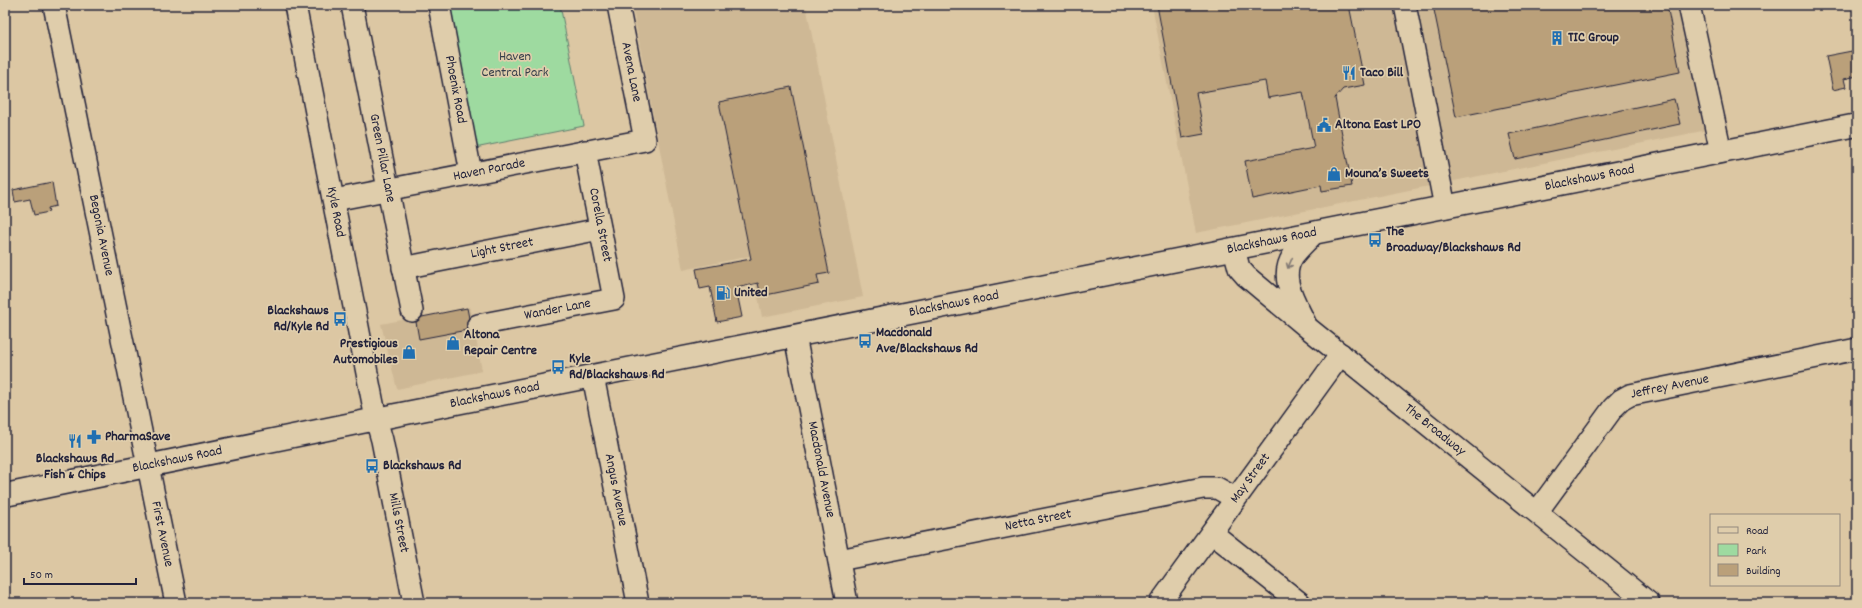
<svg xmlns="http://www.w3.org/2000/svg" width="1862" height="608" font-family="Dekko,sans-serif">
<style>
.built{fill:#ceb895}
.green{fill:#9edaa0;stroke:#607e6e}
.building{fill:#baa07a;stroke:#22223b}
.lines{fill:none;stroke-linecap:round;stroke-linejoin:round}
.minor-casing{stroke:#22223b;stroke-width:24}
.major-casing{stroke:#22223b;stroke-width:25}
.minor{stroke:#dfcdab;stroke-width:21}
.major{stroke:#dfcdab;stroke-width:22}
.oneway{stroke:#807873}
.labels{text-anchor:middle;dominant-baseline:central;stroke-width:3.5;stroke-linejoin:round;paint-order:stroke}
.poi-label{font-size:14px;font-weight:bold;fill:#22223b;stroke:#dfcdab;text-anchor:start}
.park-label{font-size:14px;fill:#353e4a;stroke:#dfcdab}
.street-label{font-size:14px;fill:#22223b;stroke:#dfcdab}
</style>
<rect width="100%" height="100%" fill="#dcc7a3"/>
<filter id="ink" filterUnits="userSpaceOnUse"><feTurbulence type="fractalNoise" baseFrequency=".025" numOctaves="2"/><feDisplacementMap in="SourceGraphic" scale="8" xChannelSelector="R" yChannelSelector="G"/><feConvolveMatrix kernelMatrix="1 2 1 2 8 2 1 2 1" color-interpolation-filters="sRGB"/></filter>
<g filter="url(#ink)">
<g class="built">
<path d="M632 5H806L863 297 762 317 750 256 683 270Z"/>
<path d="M1152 5H1700L1727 126 1196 233Z"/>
<path d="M470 307 482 371 397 389 381 324Z"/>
</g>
<path class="green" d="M446 5H560L584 126 475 148Z"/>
<g class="building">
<path d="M1157 5H1349L1365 85 1343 89 1335 98 1352 186 1322 191 1321 185 1252 199 1245 161 1314 148 1303 92 1268 98 1265 81 1196 93 1204 134 1182 138Z"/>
<path d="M1433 5H1667L1680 72 1456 117Z"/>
<path d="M1857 50V76L1844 79 1846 87 1833 90 1826 56Z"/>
<path d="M791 87 829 273 817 275 819 284 761 296 758 283 736 288 742 317 717 322 710 287 700 289 696 269 751 259 719 102Z"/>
<path d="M1674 99 1680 124 1515 159 1509 134Z"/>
<path d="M52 182 56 206 48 208 49 212 34 215 30 199 15 202 13 190Z"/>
<path d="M467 308 469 318 467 321V330L419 339 416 322 422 317Z"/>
</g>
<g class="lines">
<defs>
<g id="minor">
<path id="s1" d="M54 5 176 603"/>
<path id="s2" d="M295 5 376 419 382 440 414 603"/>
<path id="s3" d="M352 5 412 311"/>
<path id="s4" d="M439 5 471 173"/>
<path d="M1405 5 1445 207"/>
<path d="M1689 5 1721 152"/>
<path id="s5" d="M334 200 645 140 618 5"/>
<path id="s6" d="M1234 249 1239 268 1246 276 1308 328 1649 603"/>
<path id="s7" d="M403 268 600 229"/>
<path d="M1305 323C1296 303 1278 278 1293 256 1299 248 1307 241 1314 233"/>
<path id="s8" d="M478 325 614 299 585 151"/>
<path id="s9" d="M795 336 847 603"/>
<path id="s10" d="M593 376 638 603"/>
<path id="s11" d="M1537 512 1613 408 1621 400 1630 395 1857 349"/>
<path d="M1212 533 1300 603"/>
<path id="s12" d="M839 560 1203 488H1217L1235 498"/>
<path id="s13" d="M1160 603 1341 354"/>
</g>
<g id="major">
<path id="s14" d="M5 495 396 415 1857 125"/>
</g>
</defs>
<use href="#minor" class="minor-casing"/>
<use href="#major" class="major-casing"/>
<use href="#minor" class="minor"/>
<use href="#major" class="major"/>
</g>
<defs><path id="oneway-shaft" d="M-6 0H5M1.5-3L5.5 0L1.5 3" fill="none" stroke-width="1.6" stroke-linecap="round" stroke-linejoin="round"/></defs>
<use class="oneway" href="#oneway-shaft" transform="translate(1290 263) rotate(113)"/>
</g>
<defs>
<symbol id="building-bare" viewBox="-9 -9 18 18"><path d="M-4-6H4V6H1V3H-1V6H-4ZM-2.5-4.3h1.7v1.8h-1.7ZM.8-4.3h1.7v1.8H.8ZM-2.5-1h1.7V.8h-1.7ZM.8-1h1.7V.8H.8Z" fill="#1f6fb2" stroke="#dfcdab" stroke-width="2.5" paint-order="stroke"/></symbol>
<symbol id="restaurant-bare" viewBox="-9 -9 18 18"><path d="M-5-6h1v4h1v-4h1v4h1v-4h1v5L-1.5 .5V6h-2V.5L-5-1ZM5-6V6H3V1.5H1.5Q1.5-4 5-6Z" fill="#1f6fb2" stroke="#dfcdab" stroke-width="2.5" paint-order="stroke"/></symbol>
<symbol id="civic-bare" viewBox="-9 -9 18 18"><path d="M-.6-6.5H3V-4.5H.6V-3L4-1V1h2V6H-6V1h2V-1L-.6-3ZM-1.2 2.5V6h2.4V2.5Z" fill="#1f6fb2" stroke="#dfcdab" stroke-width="2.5" paint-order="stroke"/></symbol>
<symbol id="shop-bare" viewBox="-9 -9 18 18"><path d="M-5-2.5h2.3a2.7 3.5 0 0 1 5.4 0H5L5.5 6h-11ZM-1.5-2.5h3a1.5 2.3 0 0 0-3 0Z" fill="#1f6fb2" stroke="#dfcdab" stroke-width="2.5" paint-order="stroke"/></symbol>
<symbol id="bus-bare" viewBox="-9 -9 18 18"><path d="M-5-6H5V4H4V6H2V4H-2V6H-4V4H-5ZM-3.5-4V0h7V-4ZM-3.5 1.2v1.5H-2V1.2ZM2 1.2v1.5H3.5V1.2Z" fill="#1f6fb2" stroke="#dfcdab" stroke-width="2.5" paint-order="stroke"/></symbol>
<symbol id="fuel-bare" viewBox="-9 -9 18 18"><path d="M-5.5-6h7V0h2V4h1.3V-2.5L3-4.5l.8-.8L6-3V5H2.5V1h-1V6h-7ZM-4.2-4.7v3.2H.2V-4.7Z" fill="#1f6fb2" stroke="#dfcdab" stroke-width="2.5" paint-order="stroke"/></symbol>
<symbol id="pharmacy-bare" viewBox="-9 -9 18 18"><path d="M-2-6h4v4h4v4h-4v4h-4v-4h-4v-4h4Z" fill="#1f6fb2" stroke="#dfcdab" stroke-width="2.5" paint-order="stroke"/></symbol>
</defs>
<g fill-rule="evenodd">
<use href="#building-bare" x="1547" y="28" width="20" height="20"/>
<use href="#restaurant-bare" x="1339" y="63" width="20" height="20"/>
<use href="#civic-bare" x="1314" y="115" width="20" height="20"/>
<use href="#shop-bare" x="1324" y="164" width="20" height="20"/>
<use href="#bus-bare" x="1365" y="230" width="20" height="20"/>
<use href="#fuel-bare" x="713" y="283" width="20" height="20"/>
<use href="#bus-bare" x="330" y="309" width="20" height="20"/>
<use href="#bus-bare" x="855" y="331" width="20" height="20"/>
<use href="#shop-bare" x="443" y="333" width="20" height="20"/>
<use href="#shop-bare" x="399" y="342" width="20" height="20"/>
<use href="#bus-bare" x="548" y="357" width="20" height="20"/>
<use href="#pharmacy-bare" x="84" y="427" width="20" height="20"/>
<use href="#restaurant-bare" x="65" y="431" width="20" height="20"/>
<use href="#bus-bare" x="362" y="456" width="20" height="20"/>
</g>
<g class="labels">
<g class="poi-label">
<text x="1568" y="38">TIC Group</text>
<text x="1360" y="73">Taco Bill</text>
<text x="1335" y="125">Altona East LPO</text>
<text x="1345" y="174">Mouna’s Sweets</text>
<text x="1386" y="232">The<tspan x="1386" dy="16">Broadway/Blackshaws Rd</tspan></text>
<text x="734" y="293">United</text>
<text x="329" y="311" text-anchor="end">Blackshaws<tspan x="329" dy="16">Rd/Kyle Rd</tspan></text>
<text x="876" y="333">Macdonald<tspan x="876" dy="16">Ave/Blackshaws Rd</tspan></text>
<text x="464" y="335">Altona<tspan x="464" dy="16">Repair Centre</tspan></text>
<text x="398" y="344" text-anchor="end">Prestigious<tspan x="398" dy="16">Automobiles</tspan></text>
<text x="569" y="359">Kyle<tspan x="569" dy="16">Rd/Blackshaws Rd</tspan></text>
<text x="105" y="437">PharmaSave</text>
<text x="75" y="459" text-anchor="middle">Blackshaws Rd<tspan x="75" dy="16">Fish &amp; Chips</tspan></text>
<text x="383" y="466">Blackshaws Rd</text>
</g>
<g class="park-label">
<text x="515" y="57">Haven<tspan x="515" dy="16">Central Park</tspan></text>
</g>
<g class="street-label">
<text transform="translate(631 72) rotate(79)">Avena Lane</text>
<text stroke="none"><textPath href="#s4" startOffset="86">Phoenix Road</textPath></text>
<text stroke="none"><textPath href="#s3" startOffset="156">Green Pillar Lane</textPath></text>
<text stroke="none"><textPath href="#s5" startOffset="158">Haven Parade</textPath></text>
<text stroke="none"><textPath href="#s14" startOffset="1616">Blackshaws Road</textPath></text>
<text stroke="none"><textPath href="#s2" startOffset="211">Kyle Road</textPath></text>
<text transform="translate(600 225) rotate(79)">Corella Street</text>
<text stroke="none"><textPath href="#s1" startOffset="235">Begonia Avenue</textPath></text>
<text stroke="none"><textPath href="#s14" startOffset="1292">Blackshaws Road</textPath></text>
<text stroke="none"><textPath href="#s7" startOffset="101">Light Street</textPath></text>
<text stroke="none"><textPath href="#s14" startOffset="968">Blackshaws Road</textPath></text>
<text stroke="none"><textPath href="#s8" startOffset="81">Wander Lane</textPath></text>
<text stroke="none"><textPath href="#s11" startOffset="191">Jeffrey Avenue</textPath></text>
<text stroke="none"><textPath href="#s14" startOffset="500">Blackshaws Road</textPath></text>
<text stroke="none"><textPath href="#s6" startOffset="274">The Broadway</textPath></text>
<text stroke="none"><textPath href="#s14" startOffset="176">Blackshaws Road</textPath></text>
<text stroke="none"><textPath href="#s9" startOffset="136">Macdonald Avenue</textPath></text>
<text stroke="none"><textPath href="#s13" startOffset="154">May Street</textPath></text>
<text stroke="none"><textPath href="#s10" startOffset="116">Angus Avenue</textPath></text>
<text stroke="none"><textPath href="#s12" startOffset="203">Netta Street</textPath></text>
<text stroke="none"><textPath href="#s2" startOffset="528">Mills Street</textPath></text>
<text stroke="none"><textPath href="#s1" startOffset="540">First Avenue</textPath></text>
</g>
</g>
<rect width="1862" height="608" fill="none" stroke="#dfcdab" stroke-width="20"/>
<rect x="10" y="10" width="1842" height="588" fill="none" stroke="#22223b" stroke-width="1.5" filter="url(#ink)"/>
<rect x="1710" y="514" width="130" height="72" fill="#dfcdab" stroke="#93897e"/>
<rect x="1718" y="527" width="20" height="6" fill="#dfcdab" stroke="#93897e"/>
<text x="1746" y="534" font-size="12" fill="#22223b">Road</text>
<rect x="1718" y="544" width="20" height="12" fill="#9edaa0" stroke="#93897e"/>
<text x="1746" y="554" font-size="12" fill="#22223b">Park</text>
<rect x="1718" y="564" width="20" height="12" fill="#baa07a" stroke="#93897e"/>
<text x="1746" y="574" font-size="12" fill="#22223b">Building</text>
<path d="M24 578v6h112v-6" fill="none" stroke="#22223b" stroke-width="2"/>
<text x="30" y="578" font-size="12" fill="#22223b" stroke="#dfcdab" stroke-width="3" paint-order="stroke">50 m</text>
</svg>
